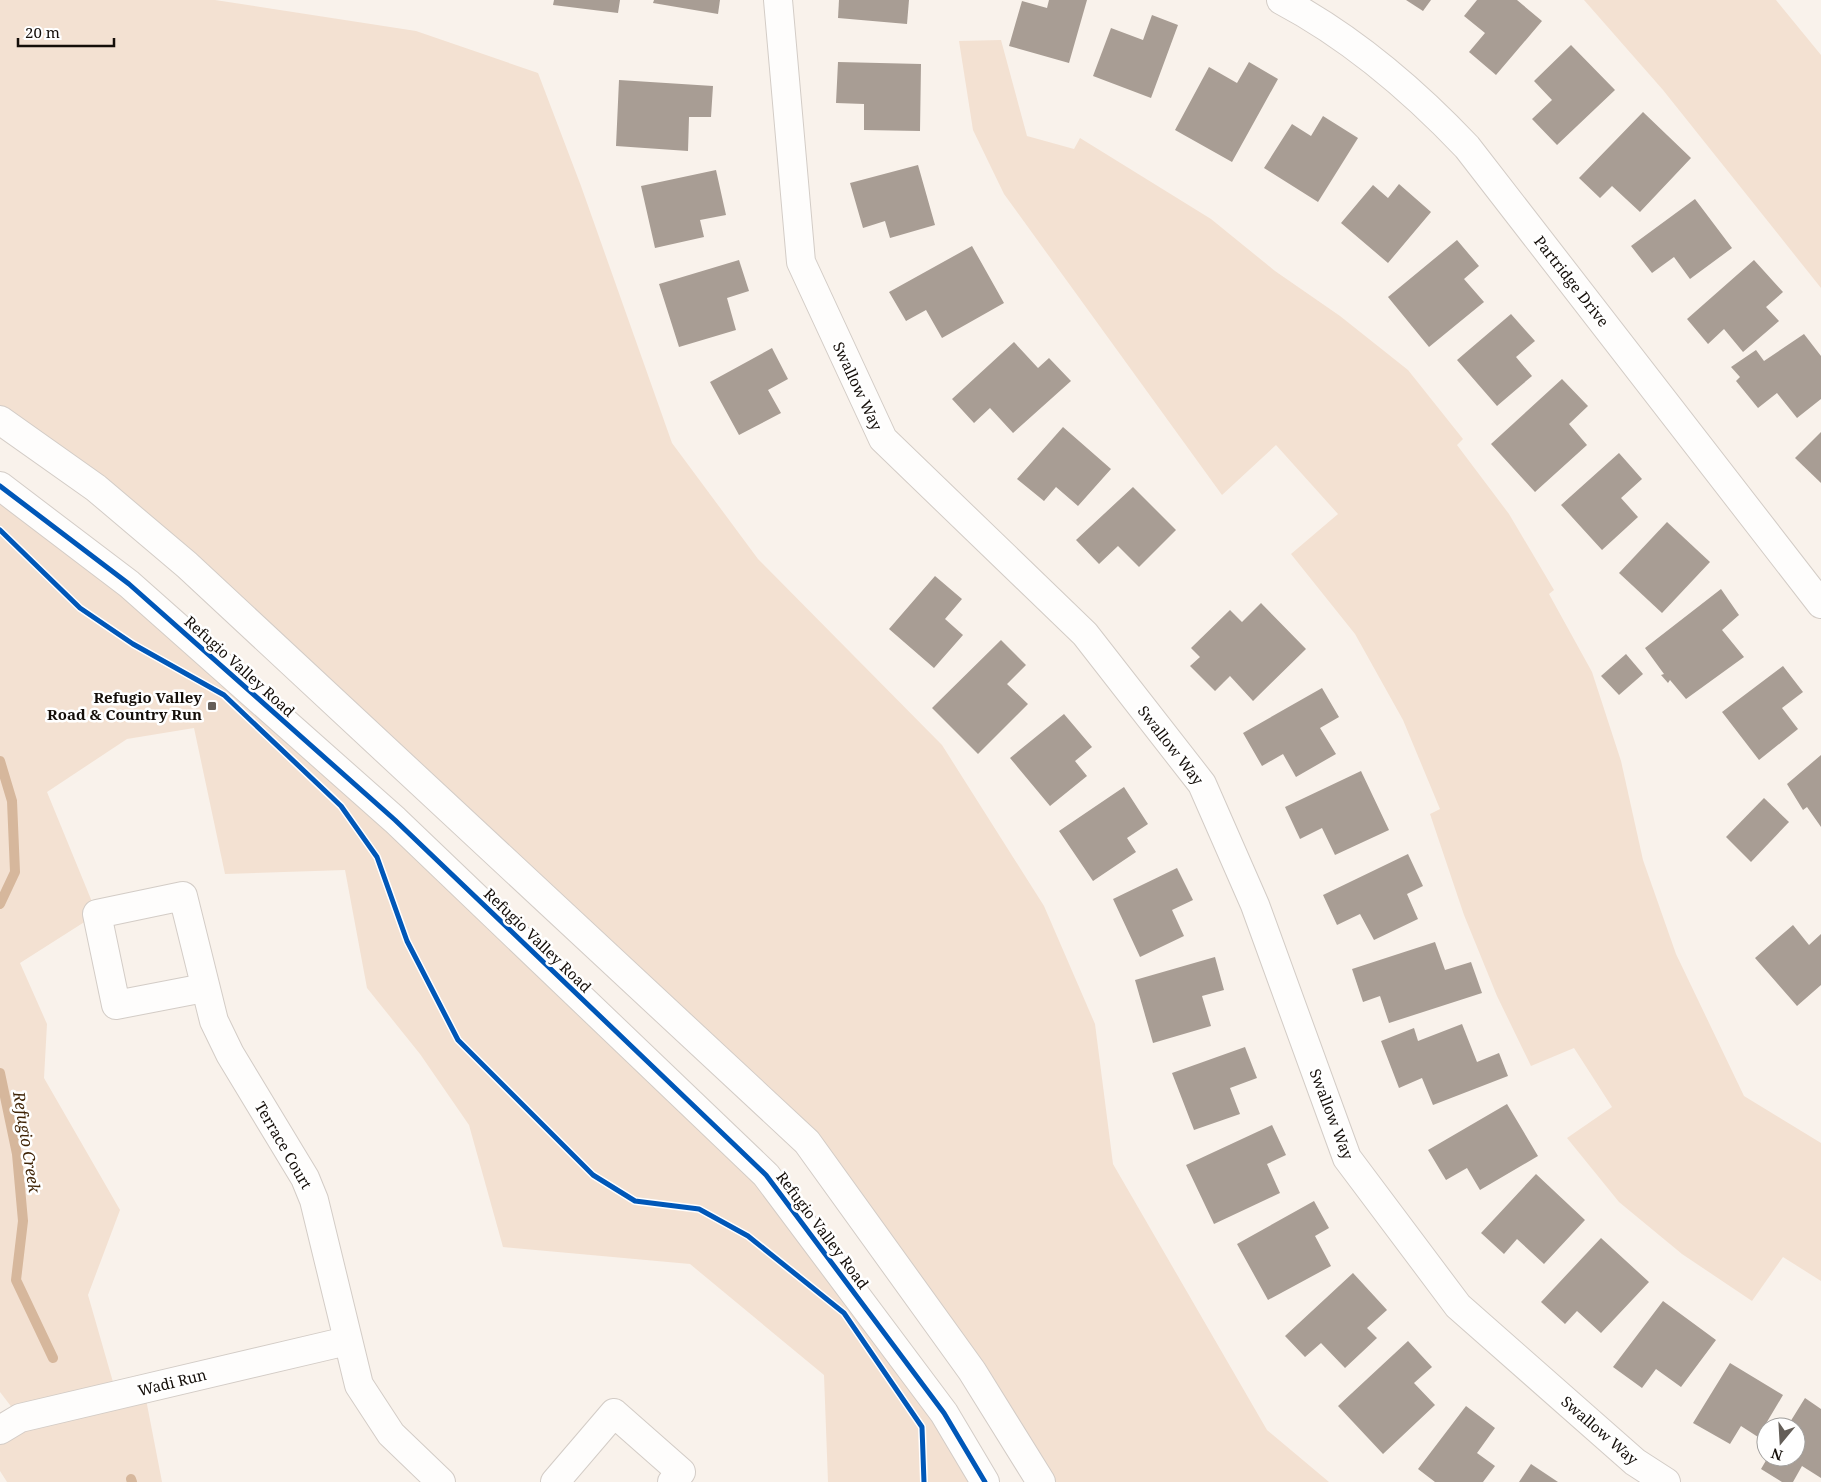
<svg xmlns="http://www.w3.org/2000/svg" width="1821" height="1482" font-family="'Noto Serif',serif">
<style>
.green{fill:#f3e1d2}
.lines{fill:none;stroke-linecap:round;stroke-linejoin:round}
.stream{stroke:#d6b79c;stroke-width:10}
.building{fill:#a89d94}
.minor-casing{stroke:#d3ccc6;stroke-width:30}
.minor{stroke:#fefdfc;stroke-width:28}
.cycleway-casing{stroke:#fff;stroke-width:8}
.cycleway{stroke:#0057b8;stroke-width:5}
.poi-dot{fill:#645e58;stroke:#fff;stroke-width:2}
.labels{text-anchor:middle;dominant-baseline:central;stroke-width:5;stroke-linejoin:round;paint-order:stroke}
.street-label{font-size:15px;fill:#140e09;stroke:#fff}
.poi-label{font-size:15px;font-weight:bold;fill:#140e09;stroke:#fff;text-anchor:end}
.water-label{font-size:16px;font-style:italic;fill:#3f2305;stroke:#fff}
</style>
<rect width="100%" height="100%" fill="#f9f2eb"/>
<g class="green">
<path d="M0 0H215L416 31 538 73 581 186 672 443 758 559 942 745 1044 906 1095 1024 1113 1164 1267 1430 1329 1482H1041L807 1142 431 793 0 420Z"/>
<path d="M1584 0H1776L1821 55V288L1663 90Z"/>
<path d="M1001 40 1027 136 1074 149 1080 138 1211 219 1275 271 1340 316 1408 370 1463 439 1457 445 1509 514 1554 590 1549 594 1592 672 1621 761 1643 860 1676 954 1744 1096 1821 1143V1281L1783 1257 1752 1301 1682 1254 1619 1202 1567 1138 1612 1107 1574 1048 1531 1066 1497 996 1464 915 1430 814 1440 809 1403 720 1355 634 1291 554 1338 514 1276 445 1222 495 1004 194 973 130 959 41Z"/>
<path d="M0 486 129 584 766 1175 985 1482H828L824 1375 690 1264 503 1247 469 1125 420 1054 367 988 345 870 225 874 194 728 127 739 47 792 97 914 20 963 47 1024 44 1078 120 1210 88 1295 117 1396 144 1389 162 1482H7L0 1471V1430L20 1418 0 1392Z"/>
</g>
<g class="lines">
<g class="stream">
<path d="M0 761 12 801 15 872 0 904"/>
<path d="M0 1073 17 1154 23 1221 16 1280 53 1358"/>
<path d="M131 1479 132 1482"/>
</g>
</g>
<g class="building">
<path d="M554 0H620L618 13 553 5Z"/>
<path d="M654 0H720L718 14 653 3Z"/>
<path d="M839 0H909L907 24 838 18Z"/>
<path d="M1049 0H1087L1069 63 1009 46 1022 1 1047 8Z"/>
<path d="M1406 0H1431L1423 11Z"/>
<path d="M1477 0H1517L1542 21 1496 75 1469 52 1485 33 1464 16Z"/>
<path d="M1152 15 1178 25 1151 98 1093 76 1111 28 1143 40Z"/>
<path d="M1571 45 1615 90 1557 145 1532 119 1552 100 1534 81Z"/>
<path d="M838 62 921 64 920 131 864 130V104L836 103Z"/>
<path d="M1249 62 1278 79 1232 162 1175 130 1209 67 1237 83Z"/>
<path d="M619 80 713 86 711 117H689L688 151 616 146Z"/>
<path d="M1643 112 1691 158 1640 212 1612 186 1600 198 1579 178Z"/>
<path d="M1323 116 1358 138 1318 202 1264 168 1292 124 1311 136Z"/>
<path d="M918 165 935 225 890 238 885 221 863 228 850 183Z"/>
<path d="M716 170 726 215 700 220 704 237 655 248 641 186Z"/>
<path d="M1399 184 1431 212 1388 263 1341 223 1373 185 1388 198Z"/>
<path d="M1695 199 1732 248 1690 279 1674 257 1652 273 1631 246Z"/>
<path d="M1457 240 1479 266 1464 279 1484 302 1429 347 1388 297Z"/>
<path d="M972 246 1004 303 942 338 926 310 906 321 889 292Z"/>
<path d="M739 260 749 291 727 298 736 330 679 347 659 284Z"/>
<path d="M1754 260 1783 292 1766 307 1779 321 1743 352 1724 329 1708 344 1687 319Z"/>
<path d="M1511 314 1535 341 1516 357 1532 376 1497 406 1457 360Z"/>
<path d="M1804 334 1821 356V399L1797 418 1777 393 1758 408 1736 381 1740 377 1731 367 1756 350 1764 361Z"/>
<path d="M1014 342 1038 368 1049 358 1071 381 1013 433 990 408 974 423 952 399Z"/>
<path d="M772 348 788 379 768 390 781 413 739 435 710 382Z"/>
<path d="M1562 379 1588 406 1569 424 1587 445 1535 492 1491 444Z"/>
<path d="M1063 427 1111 469 1078 506 1056 487 1044 501 1017 479Z"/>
<path d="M1821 432V483L1795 458Z"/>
<path d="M1619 453 1642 479 1621 498 1638 517 1602 550 1561 505Z"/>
<path d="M1133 487 1176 530 1139 567 1118 546 1099 564 1076 540Z"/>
<path d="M1667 522 1710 562 1662 613 1619 573Z"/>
<path d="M935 576 962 599 945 619 963 635 934 668 889 629Z"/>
<path d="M1721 589 1739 615 1722 630 1744 657 1686 699 1670 680 1668 683 1661 675 1664 674 1645 648Z"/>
<path d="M1261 603 1306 649 1253 701 1230 676 1215 691 1190 666 1200 657 1191 648 1230 610 1242 622Z"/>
<path d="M1001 640 1026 665 1007 684 1028 704 978 754 932 708Z"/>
<path d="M1626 654 1643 674 1619 695 1601 676Z"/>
<path d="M1783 666 1803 692 1782 708 1798 729 1759 760 1722 712Z"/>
<path d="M1322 688 1339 717 1320 728 1336 754 1296 777 1283 754 1262 766 1243 733Z"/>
<path d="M1064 714 1092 747 1075 761 1087 776 1050 806 1010 758Z"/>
<path d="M1821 755V827L1807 807 1803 810 1787 784Z"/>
<path d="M1361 771 1389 830 1335 855 1322 828 1300 839 1285 807Z"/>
<path d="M1124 787 1148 824 1127 838 1136 852 1093 881 1059 831Z"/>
<path d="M1764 798 1789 822 1751 862 1726 837Z"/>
<path d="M1408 854 1423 886 1407 894 1418 919 1374 940 1360 914 1337 925 1323 895Z"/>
<path d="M1177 868 1193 900 1172 910 1184 936 1140 957 1113 899Z"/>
<path d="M1793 925 1809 945 1821 934V985L1797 1006 1755 958Z"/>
<path d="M1435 942 1445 970 1471 962 1482 993 1389 1023 1380 996 1363 1002 1352 969Z"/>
<path d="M1215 957 1224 990 1202 996 1211 1026 1153 1043 1135 980Z"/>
<path d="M1462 1024 1477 1062 1499 1053 1508 1076 1433 1105 1422 1078 1399 1088 1381 1041 1414 1028 1418 1041Z"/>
<path d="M1245 1047 1257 1078 1230 1088 1240 1114 1194 1130 1172 1073Z"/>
<path d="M1507 1104 1538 1156 1480 1190 1467 1168 1446 1180 1428 1150Z"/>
<path d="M1272 1125 1286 1155 1267 1164 1280 1193 1214 1224 1186 1165Z"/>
<path d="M1536 1174 1585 1220 1544 1264 1517 1239 1504 1254 1481 1233Z"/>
<path d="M1314 1201 1329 1228 1315 1236 1331 1266 1268 1300 1237 1244Z"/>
<path d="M1601 1238 1649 1282 1601 1333 1577 1311 1565 1324 1541 1302Z"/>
<path d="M1353 1273 1387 1310 1367 1328 1377 1338 1345 1368 1321 1343 1305 1357 1285 1336Z"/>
<path d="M1663 1301 1716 1340 1681 1387 1656 1369 1642 1388 1613 1367Z"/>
<path d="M1408 1341 1432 1367 1414 1383 1435 1405 1383 1454 1338 1406Z"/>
<path d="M1730 1363 1783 1395 1758 1437 1741 1426 1730 1444 1693 1423Z"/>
<path d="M1805 1398 1821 1409V1478L1802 1466 1793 1482H1782L1761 1469 1768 1457H1796V1427H1787Z"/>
<path d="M1466 1406 1495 1428 1477 1453 1495 1466 1483 1482H1435L1418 1469Z"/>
<path d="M1531 1464 1558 1482H1519Z"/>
</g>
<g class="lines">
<defs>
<g id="minor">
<path d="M778 0 801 262 883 439 1085 634 1202 784 1255 905 1347 1158 1458 1306 1635 1462 1666 1482"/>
<path d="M1281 0C1351 37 1413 90 1467 147L1821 604"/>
<path d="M0 420 96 488 187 565 807 1142 972 1371 1041 1482"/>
<path d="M0 486 129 584 395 820 766 1175 944 1413 985 1482"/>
<path d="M204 988 116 1005 97 914 183 896 214 1021 230 1054 305 1178 314 1200 359 1385 391 1434 441 1482"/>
<path d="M0 1430 20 1418 347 1341"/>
<path d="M555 1482 614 1413 681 1472 672 1482"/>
</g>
</defs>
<use href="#minor" class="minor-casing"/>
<use href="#minor" class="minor"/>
<defs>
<g id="cycleway">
<path d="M0 486 129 584 395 820 766 1175 944 1413 985 1482"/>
<path d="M0 530 80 608 133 644 224 695 341 806 377 857 407 941 458 1040 593 1175 635 1201 699 1209 748 1236 844 1313 922 1427 924 1482"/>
</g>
</defs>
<use href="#cycleway" class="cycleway-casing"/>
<use href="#cycleway" class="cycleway"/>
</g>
<rect class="poi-dot" x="207" y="701" width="10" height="10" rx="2.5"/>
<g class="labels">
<g class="street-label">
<text transform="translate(1572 281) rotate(52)">Partridge Drive</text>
<text transform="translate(858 386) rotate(65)">Swallow Way</text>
<text transform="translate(240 666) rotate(42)">Refugio Valley Road</text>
<text transform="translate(1171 745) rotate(52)">Swallow Way</text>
<text transform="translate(538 940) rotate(44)">Refugio Valley Road</text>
<text transform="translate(1332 1114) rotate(69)">Swallow Way</text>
<text transform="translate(284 1145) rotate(60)">Terrace Court</text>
<text transform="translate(823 1230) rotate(53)">Refugio Valley Road</text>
<text transform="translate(172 1382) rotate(-14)">Wadi Run</text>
<text transform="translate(1600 1430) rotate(41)">Swallow Way</text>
</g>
<g class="poi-label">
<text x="202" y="697">Refugio Valley<tspan x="202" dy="17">Road &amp; Country Run</tspan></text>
</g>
<g class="water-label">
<text transform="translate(27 1142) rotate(81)">Refugio Creek</text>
</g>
</g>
<g transform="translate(1781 1442) rotate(198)"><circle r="24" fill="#ffffff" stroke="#a19f9d"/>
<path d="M0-4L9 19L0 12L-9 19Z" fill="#645e58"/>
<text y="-8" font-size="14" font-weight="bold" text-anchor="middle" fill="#140e09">N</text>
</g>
<path d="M18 38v8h96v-8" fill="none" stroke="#140e09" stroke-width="2.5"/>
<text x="25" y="38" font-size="15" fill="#140e09" stroke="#ffffff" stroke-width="4" paint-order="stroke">20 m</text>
</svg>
